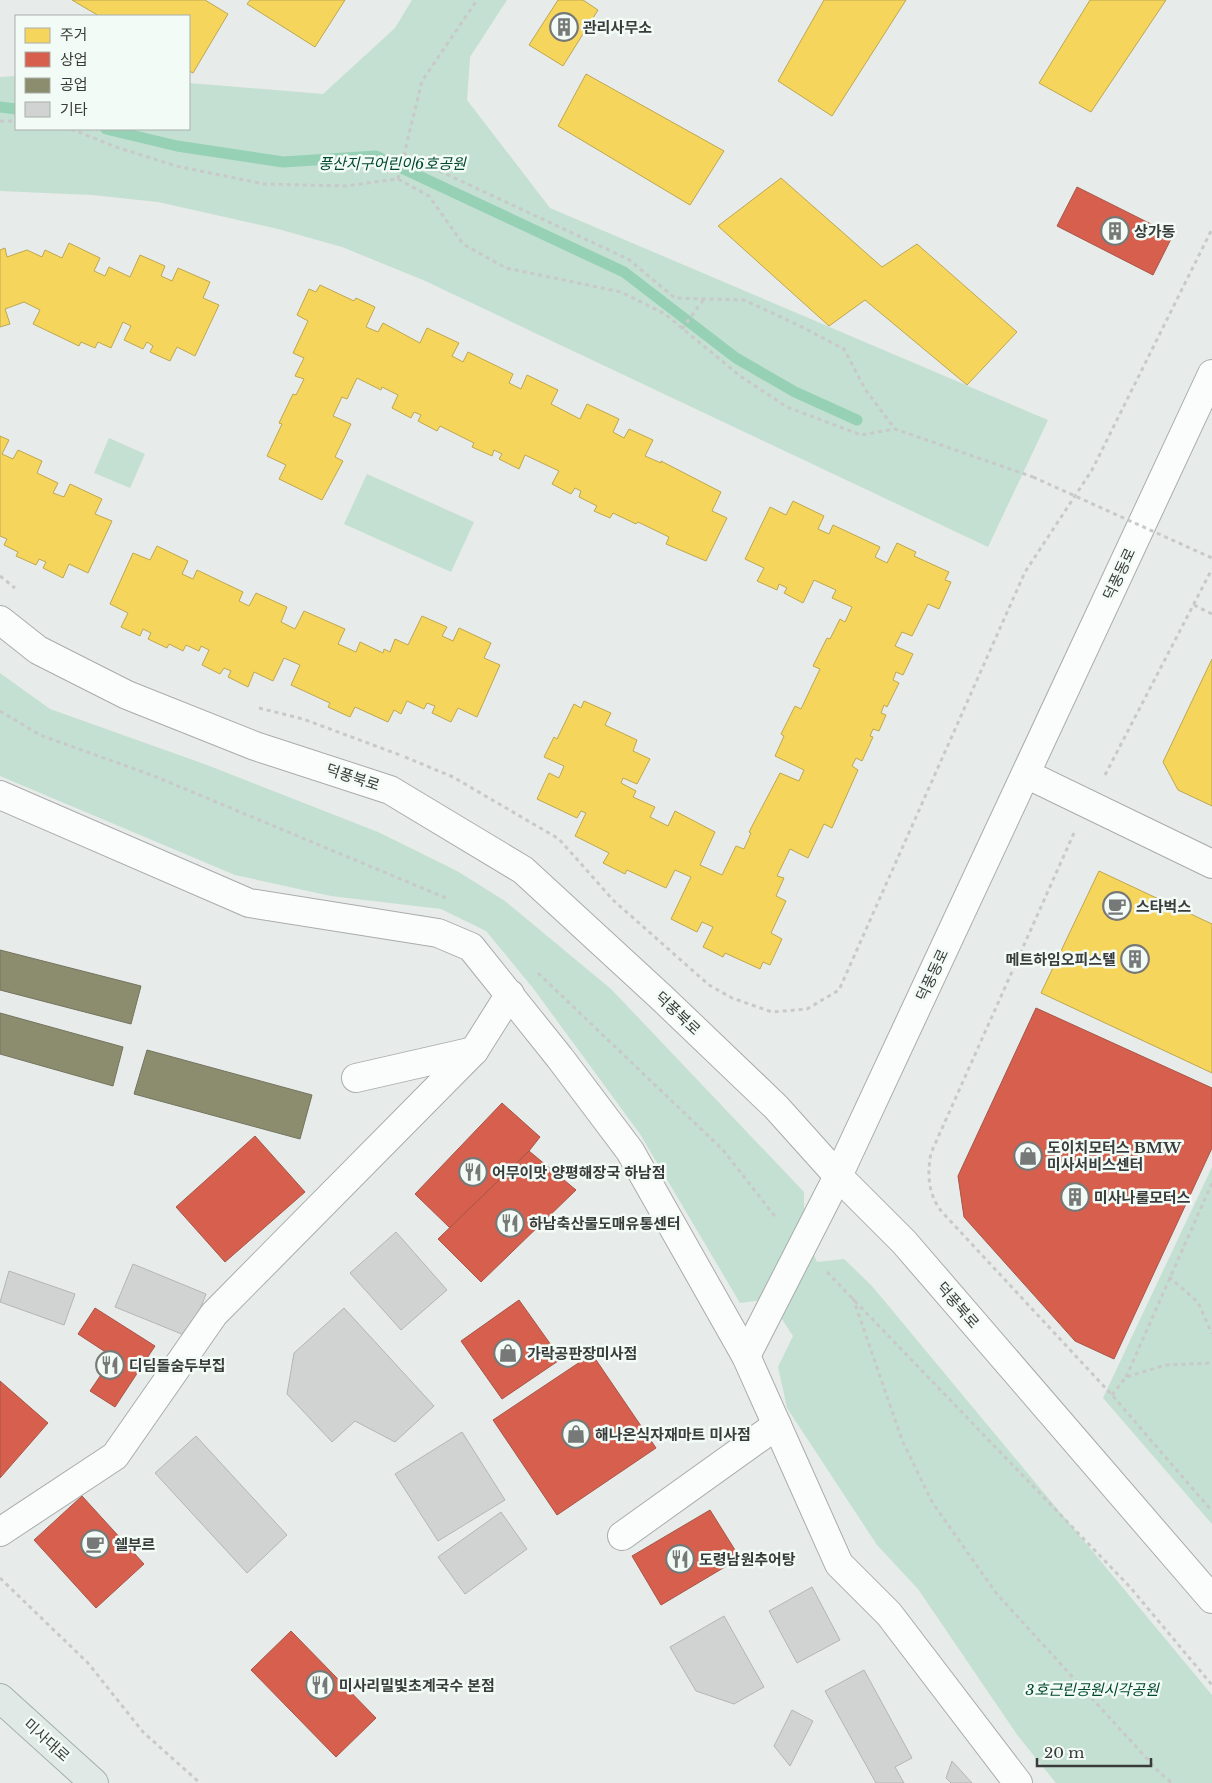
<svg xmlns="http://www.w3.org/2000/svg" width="1212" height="1783" font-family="'Libre Baskerville','Noto Sans KR',serif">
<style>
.green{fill:#c4e0d2}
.homes{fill:#f6d55c;stroke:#bda752}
.shops{fill:#d6604d;stroke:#a75548}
.industry{fill:#8c8c6e;stroke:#73745f}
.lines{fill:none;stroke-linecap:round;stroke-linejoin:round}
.stream{stroke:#96d1b5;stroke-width:11}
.building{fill:#d0d3d1;stroke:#b3b6b4}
.minor-casing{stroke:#a9acab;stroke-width:30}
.major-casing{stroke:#a0b0a9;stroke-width:30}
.path{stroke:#c8c9c8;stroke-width:3;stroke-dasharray:4 4;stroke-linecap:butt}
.minor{stroke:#fbfcfc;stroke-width:28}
.major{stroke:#e1e9e6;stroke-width:28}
.path-bridge{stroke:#c8c9c8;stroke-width:3;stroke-dasharray:4 4;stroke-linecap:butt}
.labels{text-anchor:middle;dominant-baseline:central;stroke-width:5;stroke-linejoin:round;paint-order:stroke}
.poi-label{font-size:15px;font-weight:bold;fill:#393c3b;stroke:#f3fbf6;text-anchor:start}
.park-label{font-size:15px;font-style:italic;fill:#014830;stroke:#f3fbf6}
.street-label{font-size:15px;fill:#393c3b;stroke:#f3fbf6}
</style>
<rect width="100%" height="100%" fill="#e7ebe9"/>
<g class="green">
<path d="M412 0H507L470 57 467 100 550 208 1048 420 988 547 423 280 342 247 278 229 158 202 92 195 0 191V77L16 76V129H189V83L323 94 395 28Z"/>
<path d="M109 438 145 454 130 488 94 473Z"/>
<path d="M367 474 474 522 451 572 344 524Z"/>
<path d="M0 673 50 709 207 765 378 832 457 871 505 901 611 989 804 1192V1233L817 1262 844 1259 872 1286 1212 1695V1783H1056L1018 1736 918 1589 877 1545 787 1408 778 1367 793 1336 769 1299 740 1303 640 1134 533 988 486 931 441 909 331 896 235 875 0 776Z"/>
<path d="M1212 1167V1524L1103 1398Z"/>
</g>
<g class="homes">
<path d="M72 0H205L228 14 193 73 189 71V16H99Z"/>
<path d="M250 0H345L315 47 247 4Z"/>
<path d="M558 0H583L598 10 563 66 529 45Z"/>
<path d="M824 0H906L832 116 778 81Z"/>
<path d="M1090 0H1166L1091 112 1039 83Z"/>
<path d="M586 74 724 151 690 205 558 126Z"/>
<path d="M781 178 882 267 917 244 1017 332 967 385 865 300 829 326 718 226Z"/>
<path d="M69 243 100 258 94 271 105 276 109 267 130 277 140 255 165 266 161 276 172 281 178 268 210 282 203 298 219 305 195 356 177 347 170 361 150 352 153 346 147 342 143 349 124 340 131 326 123 322 111 348 98 342 95 348 81 342 79 346 33 324 40 310 24 302 5 309 10 324 0 327V250L5 248 7 257 27 250 42 257 45 250 62 258Z"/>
<path d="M320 285 354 301 356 298 375 307 366 327 378 332 383 323 420 343 427 328 459 343 452 356 463 362 468 352 513 374 509 383 521 389 527 375 558 390 551 404 580 419 587 404 619 419 613 432 624 438 629 429 653 440 645 456 661 463V461L721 492 712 511 727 518 706 561 666 544 669 537 638 522 636 524 613 513 610 518 594 511 597 506 579 497 581 491 575 488 571 494 552 484 559 471 525 455 519 469 499 459 502 454 494 450 492 456 472 447 474 443 440 426 437 431 418 421 421 415 414 412 411 418 392 408 398 395 382 387 381 390 357 378 347 399 342 397 333 416 351 424 335 457 343 461 322 500 279 479 286 465 267 456 282 424 279 423 293 394 296 395 304 379 295 376 304 358 293 353 308 321 297 315 309 289 316 292Z"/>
<path d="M0 436 9 440 2 454 13 459 18 450 42 461 37 473 58 483 53 493 64 497 70 484 102 499 95 514 112 521 88 573 69 564 63 578 43 568 46 562 39 559 36 565 16 556 18 552 4 545 7 539 0 536Z"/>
<path d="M793 501 824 516 818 529 829 534 833 525 880 547 875 557 887 563 897 543 916 552 914 556 949 572 945 580 951 582 939 609 928 604 912 636 902 632 895 646 913 654 903 675 896 672 893 680 899 683 887 707 884 705 881 713 886 715 879 731 873 729 870 736 873 737 862 761 856 758 852 766 858 770 832 828 824 824 808 858 790 849 777 876 784 878 776 896 786 901 771 933 782 939 770 965 763 962 760 969 725 953 723 957 703 947 713 927 702 922 697 932 671 919 691 877 675 870 666 888 627 870 625 874 603 863 609 853 575 836 586 813 581 811 577 818 537 799 549 773 559 778 564 766 544 757 554 737 557 739 574 704 581 708 584 701 611 713 605 725 637 740 633 751 650 759 637 784 623 778 621 783 636 791 633 797 655 807 650 817 668 826 675 811 715 832 700 865 722 875 736 846 744 849 751 833 749 832 780 773 799 781 804 770 775 756 784 736 781 734 795 706 801 709 820 669 813 666 827 638 830 639 840 619 845 622 852 607 832 598 836 590 814 580 803 603 784 593 787 588 779 584 777 590 757 581 764 568 745 559 770 507 786 515Z"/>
<path d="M157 546 188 561 182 574 193 579 197 570 243 592 239 601 249 606 256 593 287 607 281 622 295 629 304 611 345 629 338 644 356 652 360 642 383 653 384 649 390 652 395 639 408 645 422 616 447 627 442 636 453 641 459 628 491 643 484 658 500 665 477 717 458 708 451 722 432 713 435 706 427 703 424 709 407 701 401 714 394 710 388 722 355 707 350 717 328 707 330 703 291 685 300 665 284 658 273 681 254 672 248 687 228 677 231 671 224 668 220 674 202 665 209 650 201 646 199 651 186 645 183 651 169 644 167 648 148 639 151 633 143 629 140 636 121 627 128 613 110 604 133 553 150 560Z"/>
<path d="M1212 659V806L1178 790 1163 762Z"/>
<path d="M1099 871 1212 924V1073L1041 993Z"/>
</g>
<g class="shops">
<path d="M1077 187 1173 235 1153 275 1057 226Z"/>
<path d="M1036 1008 1212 1088V1148L1114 1359 1075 1341 964 1217 958 1176Z"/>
<path d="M502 1103 540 1137 529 1151 450 1228 415 1194Z"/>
<path d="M255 1136 305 1192 225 1262 176 1207Z"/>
<path d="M529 1151 576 1190 481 1282 438 1239Z"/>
<path d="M519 1300 561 1359 502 1399 461 1341Z"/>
<path d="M95 1308 155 1346 115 1407 90 1391 113 1357 78 1334Z"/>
<path d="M592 1354 656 1448 557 1515 493 1420Z"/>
<path d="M0 1381 48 1423 0 1478Z"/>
<path d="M82 1496 144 1564 96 1608 34 1540Z"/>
<path d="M710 1510 740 1558 661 1605 632 1556Z"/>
<path d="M291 1631 376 1718 336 1757 251 1670Z"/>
</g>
<g class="industry">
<path d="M0 950 141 986 131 1024 0 990Z"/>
<path d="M0 1013 123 1047 113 1086 0 1054Z"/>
<path d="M147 1050 312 1095 300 1139 134 1094Z"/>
</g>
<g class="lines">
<g class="stream">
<path d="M0 107 16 109"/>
<path d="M106 129 177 146 283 162 376 156 624 272 736 358 795 392 857 420"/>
</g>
</g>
<g class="building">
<path d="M396 1232 447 1290 401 1330 350 1273Z"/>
<path d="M133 1264 206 1294 189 1337 115 1307Z"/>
<path d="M9 1271 75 1294 64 1325 0 1302Z"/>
<path d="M344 1308 434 1406 395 1442 355 1421 332 1442 287 1394 294 1353Z"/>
<path d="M462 1432 505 1500 438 1541 395 1474Z"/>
<path d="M196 1436 287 1535 247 1573 155 1473Z"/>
<path d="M501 1512 527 1549 465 1594 438 1557Z"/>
<path d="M812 1587 840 1640 797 1663 769 1611Z"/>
<path d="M724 1616 764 1687 734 1704 696 1691 670 1647Z"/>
<path d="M864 1670 912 1758 895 1767 904 1783H876L825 1691Z"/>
<path d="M792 1710 813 1721 790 1766 774 1746Z"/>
<path d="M952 1761 972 1783H951L946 1778Z"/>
</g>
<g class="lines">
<defs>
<g id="minor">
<path d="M0 620 38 650 127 695 255 746 390 790 523 870 661 997 776 1107 838 1176 904 1242 1212 1599"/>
<path d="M1026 774 1212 864"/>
<path d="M0 795 249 903 438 933 471 947 560 1058 630 1151 746 1356 839 1564 889 1614 1018 1783"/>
<path d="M356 1078 474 1051"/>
<path d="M746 1356 838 1176 1212 374"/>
<path d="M0 1532 115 1456 214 1314 474 1051 510 994"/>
<path d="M622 1536 777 1425"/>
</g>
<path id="major" d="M0 1698 94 1783"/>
</defs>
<use href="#minor" class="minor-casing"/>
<use href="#major" class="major-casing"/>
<g class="path">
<path d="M0 121H16"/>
<path d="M71 129 116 147 176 166 264 184 345 186 398 179 429 196 463 244 506 268 621 292 665 314 740 376 787 407 861 435 895 429"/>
<path d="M403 154 628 259 675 298 744 300 798 325 844 349 865 389 895 429 1033 477"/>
<path d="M398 179 422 81 477 0"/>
<path d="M682 329 704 299"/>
<path d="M0 576 15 588"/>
<path d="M1194 605 1212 614"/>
<path d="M259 708 303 719 400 755"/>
<path d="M0 711 40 735 154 776 446 898"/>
<path d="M405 757 453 777 559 839 613 900 709 985 732 998 772 1012 807 1009 839 990 1025 572 1092 470 1212 229"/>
<path d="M1105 775 1212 569"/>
<path d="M1074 833 931 1153C927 1174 928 1195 942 1212L1112 1395 1212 1511"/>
<path d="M538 973 723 1150 777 1219"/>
<path d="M827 1272 1130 1587 1212 1685"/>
<path d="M1169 1277 1198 1302 1212 1334"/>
<path d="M853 1298 902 1440 932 1502 996 1593 1160 1773 1172 1783"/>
<path d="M1126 1377 1212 1183"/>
<path d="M1112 1395 1126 1377 1166 1365 1212 1363"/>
<path d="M0 1578 88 1663 143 1732 200 1783"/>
</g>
<use href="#minor" class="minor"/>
<use href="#major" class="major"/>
<path class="path-bridge" d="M1033 477 1212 558"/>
</g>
<defs>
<symbol id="building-ring" viewBox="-11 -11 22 22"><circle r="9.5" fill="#f3fbf6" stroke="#767978" stroke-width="1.5"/><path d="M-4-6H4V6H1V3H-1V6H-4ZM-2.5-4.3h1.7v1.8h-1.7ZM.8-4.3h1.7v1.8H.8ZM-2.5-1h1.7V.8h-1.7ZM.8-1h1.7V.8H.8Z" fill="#767978"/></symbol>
<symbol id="cafe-ring" viewBox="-11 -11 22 22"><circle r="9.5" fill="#f3fbf6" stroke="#767978" stroke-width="1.5"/><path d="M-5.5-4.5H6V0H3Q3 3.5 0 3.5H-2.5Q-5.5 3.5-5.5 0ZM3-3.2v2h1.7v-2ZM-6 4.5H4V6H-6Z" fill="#767978"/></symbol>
<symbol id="shop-ring" viewBox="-11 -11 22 22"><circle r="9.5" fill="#f3fbf6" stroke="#767978" stroke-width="1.5"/><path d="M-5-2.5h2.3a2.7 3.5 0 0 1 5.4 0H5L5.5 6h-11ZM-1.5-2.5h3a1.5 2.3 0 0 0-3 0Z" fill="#767978"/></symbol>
<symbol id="restaurant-ring" viewBox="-11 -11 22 22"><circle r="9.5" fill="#f3fbf6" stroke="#767978" stroke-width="1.5"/><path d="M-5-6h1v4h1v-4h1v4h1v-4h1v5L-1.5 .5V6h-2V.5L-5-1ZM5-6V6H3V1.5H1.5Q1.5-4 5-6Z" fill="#767978"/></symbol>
</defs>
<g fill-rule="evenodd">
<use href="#building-ring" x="548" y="11" width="32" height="32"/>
<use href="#building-ring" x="1099" y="215" width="32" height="32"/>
<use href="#cafe-ring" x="1101" y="890" width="32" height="32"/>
<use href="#building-ring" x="1119" y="943" width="32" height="32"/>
<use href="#shop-ring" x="1012" y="1140" width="32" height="32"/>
<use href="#restaurant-ring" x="457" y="1156" width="32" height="32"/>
<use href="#building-ring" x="1059" y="1181" width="32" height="32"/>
<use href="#restaurant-ring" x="494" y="1207" width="32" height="32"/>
<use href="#shop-ring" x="492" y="1337" width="32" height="32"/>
<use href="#restaurant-ring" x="94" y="1349" width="32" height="32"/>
<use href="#shop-ring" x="560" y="1418" width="32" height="32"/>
<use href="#cafe-ring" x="79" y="1528" width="32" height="32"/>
<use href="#restaurant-ring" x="664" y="1543" width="32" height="32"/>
<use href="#restaurant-ring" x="304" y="1669" width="32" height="32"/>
</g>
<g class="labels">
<g class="poi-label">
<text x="583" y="27">관리사무소</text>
<text x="1134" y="231">상가동</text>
<text x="1136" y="906">스타벅스</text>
<text x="1116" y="959" text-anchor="end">메트하임오피스텔</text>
<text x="1047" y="1147">도이치모터스 BMW<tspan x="1047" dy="17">미사서비스센터</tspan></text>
<text x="492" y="1172">어무이맛 양평해장국 하남점</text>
<text x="1094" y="1197">미사나룰모터스</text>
<text x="529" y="1223">하남축산물도매유통센터</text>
<text x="527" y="1353">가락공판장미사점</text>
<text x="129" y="1365">디딤돌숨두부집</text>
<text x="595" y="1434">해나온식자재마트 미사점</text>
<text x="114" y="1544">쉘부르</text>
<text x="699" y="1559">도령남원추어탕</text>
<text x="339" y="1685">미사리밀빛초계국수 본점</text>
</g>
<g class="park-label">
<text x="392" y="163">풍산지구어린이6호공원</text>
<text x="1092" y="1689">3호근린공원시각공원</text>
</g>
<g class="street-label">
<text transform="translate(1119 574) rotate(-65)">덕풍동로</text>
<text transform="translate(353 777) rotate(18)">덕풍북로</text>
<text transform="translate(932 975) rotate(-65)">덕풍동로</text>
<text transform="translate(678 1013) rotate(43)">덕풍북로</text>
<text transform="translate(958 1305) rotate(49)">덕풍북로</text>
<text transform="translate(47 1740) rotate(42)">미사대로</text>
</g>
</g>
<rect x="15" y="15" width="175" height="115" fill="#f3fbf6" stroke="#a9afab"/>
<rect x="25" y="28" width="25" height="15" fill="#f6d55c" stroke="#a9afab"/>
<text x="60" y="40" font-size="15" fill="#393c3b">주거</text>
<rect x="25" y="52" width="25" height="15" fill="#d6604d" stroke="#a9afab"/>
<text x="60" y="65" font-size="15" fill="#393c3b">상업</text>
<rect x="25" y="78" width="25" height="15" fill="#8c8c6e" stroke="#a9afab"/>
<text x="60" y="90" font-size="15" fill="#393c3b">공업</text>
<rect x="25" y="102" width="25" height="15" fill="#d0d3d1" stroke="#a9afab"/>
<text x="60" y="115" font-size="15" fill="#393c3b">기타</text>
<path d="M1037 1758v8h114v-8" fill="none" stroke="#393c3b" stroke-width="2.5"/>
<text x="1044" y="1758" font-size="15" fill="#393c3b" stroke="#f3fbf6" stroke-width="4" paint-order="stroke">20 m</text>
</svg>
